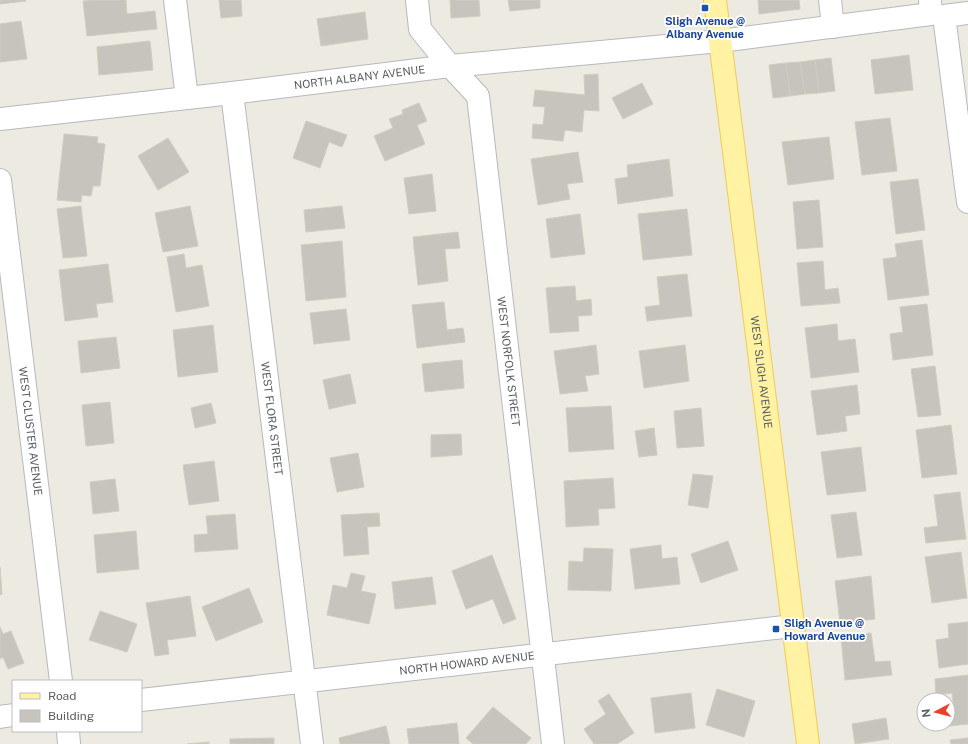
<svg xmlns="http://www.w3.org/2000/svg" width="968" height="744" font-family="'Public Sans',sans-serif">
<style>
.building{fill:#c7c4be;stroke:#d1ccbf}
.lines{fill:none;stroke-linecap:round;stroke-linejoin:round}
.minor-casing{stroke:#b6b9be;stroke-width:24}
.major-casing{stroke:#f1cb55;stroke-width:24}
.minor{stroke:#fff;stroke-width:22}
.major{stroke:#fff3a3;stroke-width:22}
.transit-dot{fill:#1a4fb4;stroke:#fff;stroke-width:1.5}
.labels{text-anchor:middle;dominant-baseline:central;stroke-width:3.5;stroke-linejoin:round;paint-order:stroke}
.transit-label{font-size:11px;font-weight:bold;fill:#164399;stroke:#fff}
.street-label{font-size:11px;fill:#595d62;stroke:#fff}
</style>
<rect width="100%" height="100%" fill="#eceae1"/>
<g class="building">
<path d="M0 0H26V1L0 4Z"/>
<path d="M94 0H126L127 14 155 11 157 29 87 36 83 1Z"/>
<path d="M219 0H241L242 16 221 18Z"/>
<path d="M450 0H479L480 16 451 18Z"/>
<path d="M508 0H540V8L510 11Z"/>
<path d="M758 0H799L800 9 759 14Z"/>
<path d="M365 12 368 39 321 46 317 19Z"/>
<path d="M21 21 27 59 0 62V24Z"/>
<path d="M150 41 153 70 99 75 97 47Z"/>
<path d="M909 55 913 90 875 94 871 60Z"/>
<path d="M831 58 835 91 819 93 815 60Z"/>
<path d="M815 60 819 93 805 94 800 62Z"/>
<path d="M800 62 805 94 790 96 786 63Z"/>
<path d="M786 63 790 96 773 98 769 65Z"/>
<path d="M598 74 599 111 584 110 582 132 565 130 563 141 532 138 533 124 543 125 545 107 533 106 535 90 585 95 584 75Z"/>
<path d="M642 83 653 104 623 119 612 98Z"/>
<path d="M419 103 427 121 417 125 425 144 385 161 374 136 393 128 389 119 403 114 402 110Z"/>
<path d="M890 118 897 171 862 175 855 122Z"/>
<path d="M306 121 347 135 342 147 329 142 320 168 293 158Z"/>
<path d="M64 134 98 137 97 143 105 144 100 186H93L91 196 82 195 81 202 57 200Z"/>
<path d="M829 137 834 179 788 185 782 142Z"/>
<path d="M168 138 189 172 158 190 138 156Z"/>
<path d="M578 152 583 182 567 184 570 199 538 205 531 159Z"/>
<path d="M669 159 673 196 618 204 615 179 628 177 627 165Z"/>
<path d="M432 174 436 211 409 214 404 178Z"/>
<path d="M918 179 925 230 896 234 890 182Z"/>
<path d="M819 200 823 247 797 249 793 202Z"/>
<path d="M81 206 87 256 63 258 57 209Z"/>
<path d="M190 206 198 246 163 252 155 213Z"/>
<path d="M342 206 345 228 306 232 304 210Z"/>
<path d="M687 209 692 255 643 260 638 214Z"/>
<path d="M580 214 585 254 551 258 546 219Z"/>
<path d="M458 232 460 248 445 249 448 281 418 285 413 237Z"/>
<path d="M922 240 929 295 888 300 883 259 897 257 895 244Z"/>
<path d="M342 241 346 297 306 301 301 245Z"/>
<path d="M184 254 186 268 202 265 209 306 176 312 167 257Z"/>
<path d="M823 261 825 290 838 288 840 303 801 306 797 263Z"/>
<path d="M108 264 113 302 96 304 98 317 65 321 59 270Z"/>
<path d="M687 274 692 316 647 321 645 307 660 305 657 277Z"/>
<path d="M575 286 576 301 591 299 592 315 578 316 579 331 550 333 546 288Z"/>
<path d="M444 302 447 330 463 328 465 342 417 348 412 305Z"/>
<path d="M927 304 933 355 893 360 890 334 903 332 900 307Z"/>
<path d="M346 309 350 340 314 344 310 313Z"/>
<path d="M837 324 838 341 855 339 859 372 811 378 805 328Z"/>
<path d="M213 325 218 372 178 377 173 330Z"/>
<path d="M116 337 120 368 81 373 78 341Z"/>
<path d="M596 345 599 374 585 376 588 391 560 394 554 351Z"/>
<path d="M685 345 689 381 644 388 639 351Z"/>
<path d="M462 360 464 388 425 392 422 364Z"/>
<path d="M935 366 941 415 918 417 911 369Z"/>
<path d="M350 374 356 403 329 409 323 380Z"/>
<path d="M857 385 860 414 845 416 847 431 817 435 811 391Z"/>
<path d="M110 402 114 443 86 446 82 405Z"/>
<path d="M211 403 216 423 195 428 191 408Z"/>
<path d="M611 406 614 449 569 452 566 408Z"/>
<path d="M701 408 704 446 677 448 674 411Z"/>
<path d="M951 425 957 474 922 478 916 430Z"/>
<path d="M654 428 657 455 639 457 635 431Z"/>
<path d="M461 434 462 455 431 457V435Z"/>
<path d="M861 447 866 491 827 495 821 452Z"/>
<path d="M358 453 364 487 337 492 330 458Z"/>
<path d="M214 461 219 501 189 505 183 465Z"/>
<path d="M693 474 713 476 708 508 688 505Z"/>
<path d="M613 478 615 508 598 509 599 525 566 527 564 481Z"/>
<path d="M115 479 119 511 93 514 90 482Z"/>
<path d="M960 492 966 539 926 543 924 528 938 526 934 495Z"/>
<path d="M856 512 862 555 837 558 831 515Z"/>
<path d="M379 513 380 526 367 527 369 554 344 556 341 515Z"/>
<path d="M235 514 238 549 195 552 194 535 208 534 206 516Z"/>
<path d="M136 531 139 569 97 573 94 535Z"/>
<path d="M728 541 738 570 701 583 691 554Z"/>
<path d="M661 545 662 559 677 557 680 584 635 589 630 549Z"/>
<path d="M584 548 613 549 611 591 568 590 569 561 583 562Z"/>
<path d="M961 552 967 598 932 603 925 557Z"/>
<path d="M492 555 516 619 503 624 493 599 466 609 452 571Z"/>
<path d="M0 567 2 594 0 595Z"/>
<path d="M351 573 365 576 361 591 376 594 369 624 327 615 333 585 347 588Z"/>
<path d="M871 576 875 619 840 623 835 581Z"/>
<path d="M432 577 436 604 395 609 392 582Z"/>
<path d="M249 588 263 622 216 641 202 607Z"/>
<path d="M190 596 196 636 167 640 169 654 155 656 146 603Z"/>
<path d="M100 611 137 624 127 652 89 640Z"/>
<path d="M968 622V664L939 668 936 640 949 638 948 624Z"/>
<path d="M0 627 3 634 11 631 24 663 8 669 3 657 0 659Z"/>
<path d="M871 633 875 662 890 661 892 675 845 680 841 637Z"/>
<path d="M968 675V724L940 727V724H948V710L954 709 952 693 936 695 935 679Z"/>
<path d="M717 689 755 701 744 737 706 725Z"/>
<path d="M691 693 695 728 655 733 651 698Z"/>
<path d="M609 694 634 733 617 744H594L584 729 606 714 598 701Z"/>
<path d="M493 707 531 738 526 744H473L466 738Z"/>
<path d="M886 718 889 739 855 744 852 724Z"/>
<path d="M457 723 459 744H409L407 729Z"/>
<path d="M386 726 390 744H340L339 738Z"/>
<path d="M274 738V744H230V739Z"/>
<path d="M968 738V744H951L950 740Z"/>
<path d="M209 742V744H187Z"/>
</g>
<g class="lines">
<defs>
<g id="minor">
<path d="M175 0 187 98"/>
<path id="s1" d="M417 0 420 29 450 66 478 96 553 744"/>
<path d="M830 0 833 27"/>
<path d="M968 13 944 16 968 202"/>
<path id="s2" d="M232 93 312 744"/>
<path id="s3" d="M0 119 232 93 450 66 720 41 931 14 930 0"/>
<path id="s4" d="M0 180 61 681"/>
<path id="s5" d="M141 700 793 626"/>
<path d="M0 717 13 715"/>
<path d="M68 731 69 744"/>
</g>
<g id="major">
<path id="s6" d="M715 0 808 744"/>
</g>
</defs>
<use href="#minor" class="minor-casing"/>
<use href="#major" class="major-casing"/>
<use href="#minor" class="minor"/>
<use href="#major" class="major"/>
</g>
<g class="transit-dot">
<rect x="701" y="4" width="8" height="8" rx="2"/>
<rect x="772" y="625" width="8" height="8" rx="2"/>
</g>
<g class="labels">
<g class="transit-label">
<text x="705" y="21">Sligh Avenue @<tspan x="705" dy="13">Albany Avenue</tspan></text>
<text x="784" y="623" text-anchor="start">Sligh Avenue @<tspan x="784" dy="13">Howard Avenue</tspan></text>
</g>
<g class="street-label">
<text stroke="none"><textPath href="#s3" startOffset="362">NORTH ALBANY AVENUE</textPath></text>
<text stroke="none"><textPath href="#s1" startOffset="385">WEST NORFOLK STREET</textPath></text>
<text stroke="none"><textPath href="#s6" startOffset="375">WEST SLIGH AVENUE</textPath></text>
<text stroke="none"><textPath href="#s2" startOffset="328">WEST FLORA STREET</textPath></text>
<text stroke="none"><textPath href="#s4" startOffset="253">WEST CLUSTER AVENUE</textPath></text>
<text stroke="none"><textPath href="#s5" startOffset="328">NORTH HOWARD AVENUE</textPath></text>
</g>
</g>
<rect x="12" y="680" width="130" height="52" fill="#ffffff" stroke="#bdbec0"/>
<rect x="20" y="693" width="20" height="6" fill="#fff3a3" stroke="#bdbec0"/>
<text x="48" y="700" font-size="12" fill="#595d62">Road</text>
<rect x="20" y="710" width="20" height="12" fill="#c7c4be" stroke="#bdbec0"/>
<text x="48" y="720" font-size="12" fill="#595d62">Building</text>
<g transform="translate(936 712) rotate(263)"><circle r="19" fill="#ffffff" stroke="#bdbec0"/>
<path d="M0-3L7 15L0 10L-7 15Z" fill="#e9402a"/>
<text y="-6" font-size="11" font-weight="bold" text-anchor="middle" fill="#595d62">N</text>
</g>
</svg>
